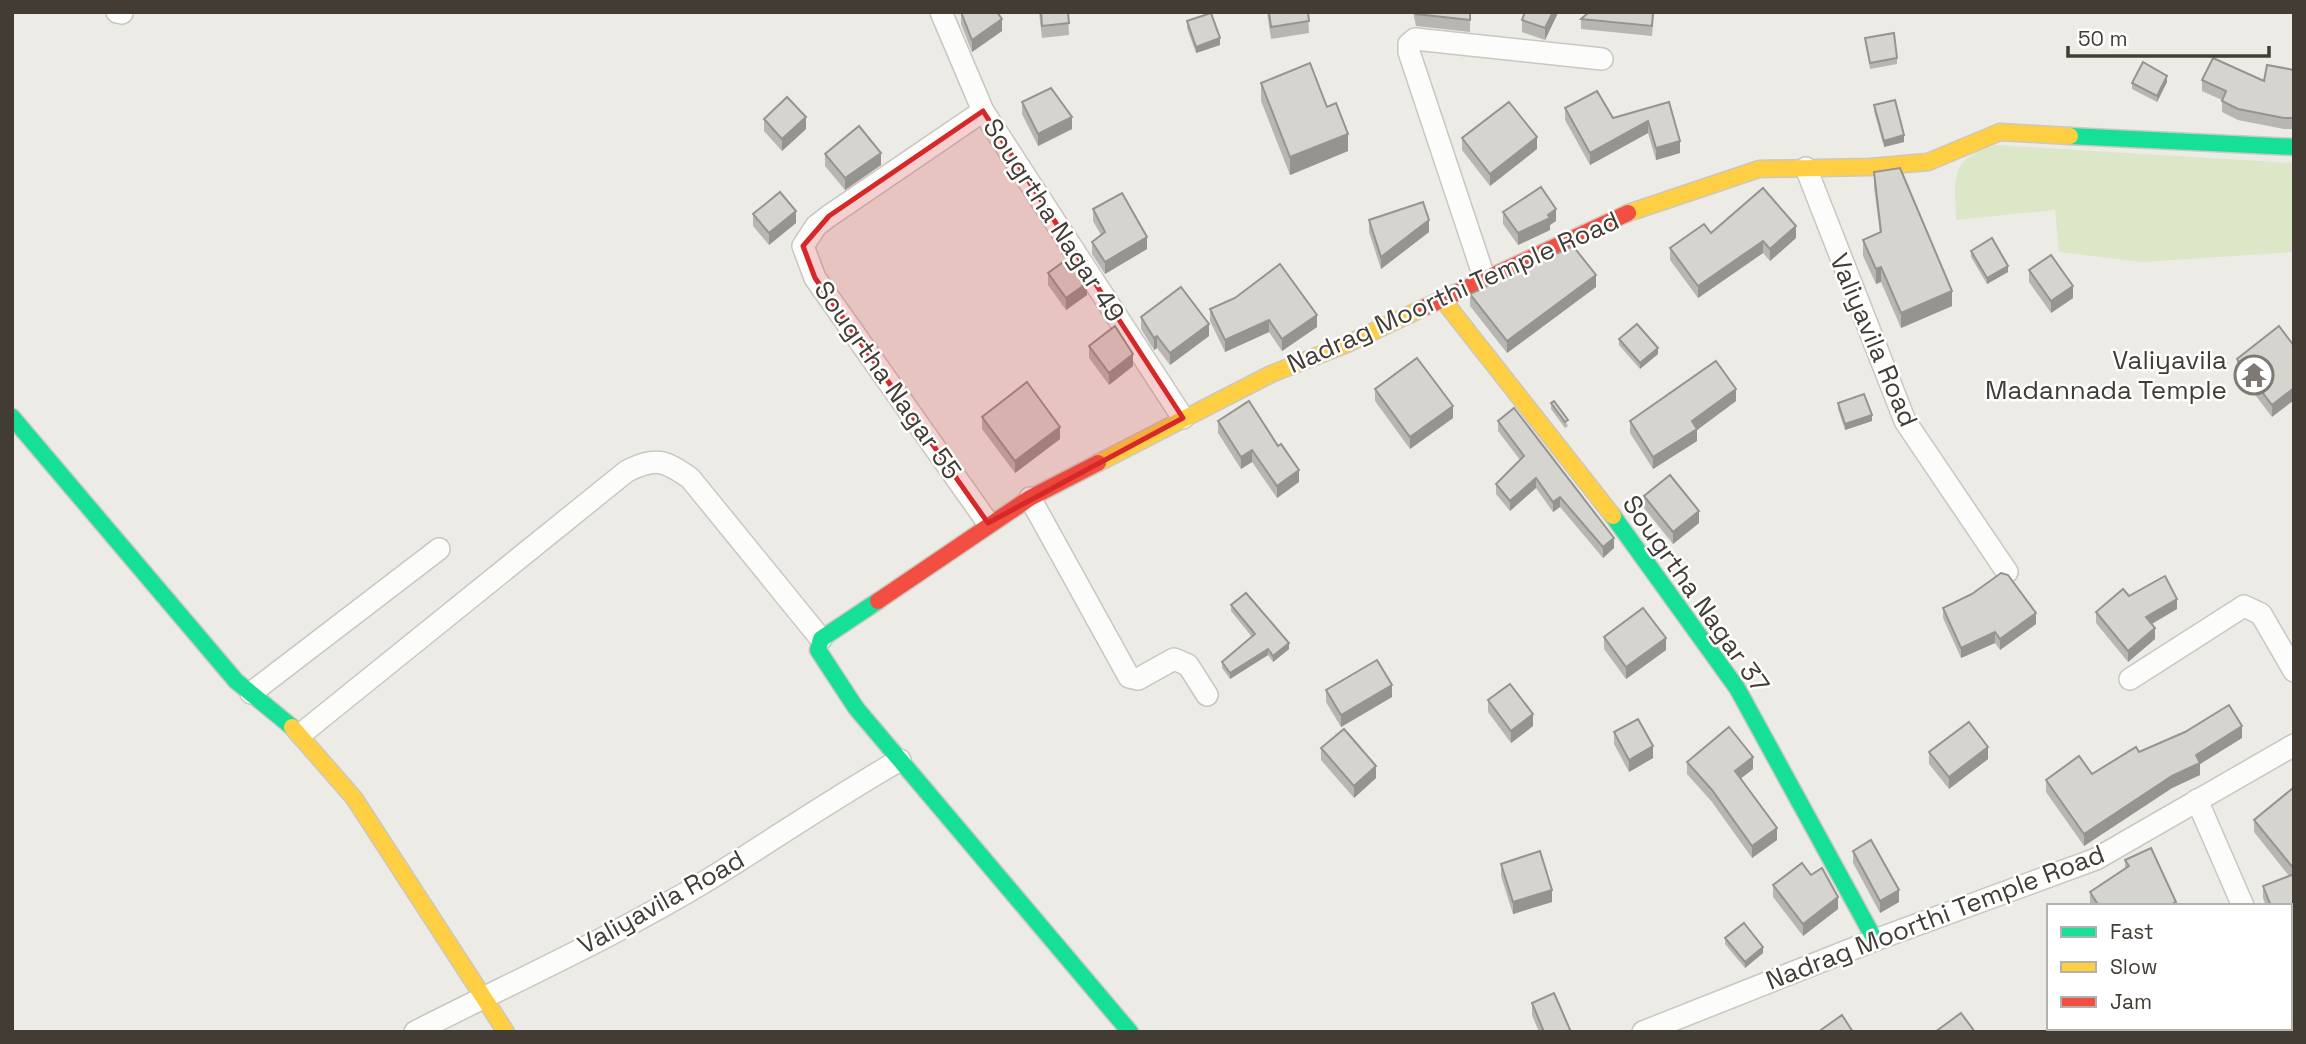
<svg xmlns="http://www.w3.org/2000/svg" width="2306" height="1044" font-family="'Space Grotesk',sans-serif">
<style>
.green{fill:#dbe7c7}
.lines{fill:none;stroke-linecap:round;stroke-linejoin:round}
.street-casing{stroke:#c9c7c2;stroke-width:24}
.fast-casing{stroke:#ccc8be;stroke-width:19}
.slow-casing{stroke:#ccc8be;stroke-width:19}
.jam-casing{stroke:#ccc8be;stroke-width:19}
.street{stroke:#fcfcfb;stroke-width:21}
.fast{stroke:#16e098;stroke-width:16}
.slow{stroke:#ffcf43;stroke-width:16}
.jam{stroke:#f24e42;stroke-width:16}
.wall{fill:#b8b6b2}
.shaded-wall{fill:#969491}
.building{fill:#d6d4cf;stroke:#969491;stroke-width:2}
.marked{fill:#d62828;fill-opacity:0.2;stroke:#d62828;stroke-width:5;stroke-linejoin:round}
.labels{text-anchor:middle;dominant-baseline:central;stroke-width:5;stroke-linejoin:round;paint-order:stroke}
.street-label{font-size:26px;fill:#423c34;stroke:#fff}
.poi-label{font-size:26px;fill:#423c34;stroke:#fff;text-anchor:end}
</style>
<rect width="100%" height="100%" fill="#edebe6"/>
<path class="green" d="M1996 145 2294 163V252L2142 262 2059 252 2055 210 1956 220C1955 177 1949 159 1996 145Z"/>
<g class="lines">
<defs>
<g id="street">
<path d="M117 12 122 13"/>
<path d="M941 12 983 111 1183 418"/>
<path d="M983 111 829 216 816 226 803 246 815 278 988 523"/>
<path d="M1806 168 1905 421 2007 572"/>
<path d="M1485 280 1409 52V44L1415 39 1602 59"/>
<path d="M1030 498 1129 677 1138 679 1174 659 1188 665 1207 695"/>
<path d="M2130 679 2244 606 2261 614 2294 671"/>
<path d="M251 693 439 549"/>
<path d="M301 734 627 471C656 457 664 460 690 478L821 639"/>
<path d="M2197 800 2243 906"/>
<path d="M2290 1015 2294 1023"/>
<path d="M415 1032C513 982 616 936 711 878 774 839 835 797 900 760"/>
<path d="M1643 1032 1875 940 2096 859 2294 745"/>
</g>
<g id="fast">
<path d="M2070 136 2294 147"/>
<path d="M12 417 236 681 292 727"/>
<path d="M1613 516 1737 688 1875 940"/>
<path d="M878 601 821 639 818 650 856 708 1130 1032"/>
</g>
<g id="slow">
<path d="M1628 213 1759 169 1870 167 1928 162 2000 132 2070 136"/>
<path d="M1443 300 1613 516"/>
<path d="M1098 463 1271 374 1347 344 1419 310"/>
<path d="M292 727 354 798 506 1032"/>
</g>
<g id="jam">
<path d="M1419 310 1628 213"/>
<path d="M878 601 1030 498 1098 463"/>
</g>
</defs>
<use href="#street" class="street-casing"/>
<use href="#fast" class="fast-casing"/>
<use href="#slow" class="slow-casing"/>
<use href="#jam" class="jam-casing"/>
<use href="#street" class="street"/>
<use href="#fast" class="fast"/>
<use href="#slow" class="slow"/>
<use href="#jam" class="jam"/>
</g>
<g class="wall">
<path d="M961 12 1002 31 972 52 961 24Z"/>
<path d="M1039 12H1068L1069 35 1042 38Z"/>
<path d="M1267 12H1308L1309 33 1271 39Z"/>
<path d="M1413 12H1470V32L1416 26Z"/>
<path d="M1558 12 1545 40 1522 32V20Z"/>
<path d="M1654 12 1652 36 1581 29V19Z"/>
<path d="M1187 21 1220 45 1196 53 1187 28Z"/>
<path d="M1865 38 1897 58V64L1870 69Z"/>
<path d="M2294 70 2293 129H2284L2238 120 2222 112V100L2202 91V80L2264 81Z"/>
<path d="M2167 82 2157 102 2132 89V83Z"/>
<path d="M1261 83 1327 107 1348 151 1290 175 1261 101Z"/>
<path d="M1022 102 1072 129 1038 146 1022 114Z"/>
<path d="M1669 102 1680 153 1656 160 1648 133 1590 165 1565 120V108L1613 118Z"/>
<path d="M1874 105 1904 142 1884 147 1874 111Z"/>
<path d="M764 119 806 129 782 151 764 131Z"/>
<path d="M1462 138 1537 149 1490 186 1462 150Z"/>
<path d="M825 154 881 165 845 190 825 166Z"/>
<path d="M1874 172 1952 306 1901 328 1881 282 1876 284 1863 256V240L1880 233 1874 187Z"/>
<path d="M1093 209 1147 249 1105 274 1092 254V242L1101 235 1093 221Z"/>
<path d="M1503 212 1556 221 1550 225V230L1518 245 1503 224Z"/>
<path d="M753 214 796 223 769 245 753 226Z"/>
<path d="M1369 220 1429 232 1381 269 1369 232Z"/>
<path d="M1711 233 1796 238 1770 261 1763 253 1698 298 1670 260V248Z"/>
<path d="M1971 251 2008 272 1987 284 1971 257Z"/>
<path d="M2029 270 2073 298 2051 313 2029 282Z"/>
<path d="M1048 273 1087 295 1066 310 1048 285Z"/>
<path d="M1596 287 1507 353 1470 306V294Z"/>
<path d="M1210 309 1317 327 1282 351 1269 332 1225 352 1210 321Z"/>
<path d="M1141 317 1209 336 1170 365 1157 348 1154 350 1141 329Z"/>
<path d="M2279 326 2272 417 2237 371V359Z"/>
<path d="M1619 339 1658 354 1640 369 1619 345Z"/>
<path d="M1089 346 1133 366 1109 385 1089 358Z"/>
<path d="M1375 389 1453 418 1410 449 1375 401Z"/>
<path d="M1554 401 1568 426 1565 428 1551 409V403Z"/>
<path d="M1736 401 1697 430V441L1653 469 1630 433V421Z"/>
<path d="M1838 403 1872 421 1845 430 1838 409Z"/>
<path d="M982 417 1060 439 1015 473 982 429Z"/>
<path d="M1218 421 1299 482 1277 498 1252 462 1241 469 1218 433Z"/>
<path d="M1498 421 1614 548 1603 558 1560 507 1553 512 1536 488 1510 511 1496 494V484L1520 460 1498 431Z"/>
<path d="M1644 496 1699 523 1673 544 1644 508Z"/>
<path d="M2129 596 2177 609 2152 624 2155 639 2128 662 2096 623V612Z"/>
<path d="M1231 605 1289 649 1273 662 1268 655 1230 679 1222 668V662L1252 637 1231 611Z"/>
<path d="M1943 608 2036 624 2000 650 1995 643 1961 658 1943 618Z"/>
<path d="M1604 637 1666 650 1626 679 1604 649Z"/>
<path d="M1326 690 1392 697 1341 727 1326 702Z"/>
<path d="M1488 700 1533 726 1511 743 1488 712Z"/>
<path d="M1614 732 1653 758 1629 772 1614 744Z"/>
<path d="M2242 738 2200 764V775L2172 788 2084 846 2046 792V780L2092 774 2139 752Z"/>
<path d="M1321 748 1376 778 1354 798 1321 760Z"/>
<path d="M1929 752 1988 759 1949 789 1929 764Z"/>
<path d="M1687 762 1753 769 1741 778 1777 840 1752 858 1712 802 1687 774Z"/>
<path d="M2294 789V937L2290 939V906H2266L2263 898V886L2289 876 2254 832V820Z"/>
<path d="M1853 851 1899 902 1880 913 1853 863Z"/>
<path d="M2125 860 2176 906H2091L2090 904V892L2125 869Z"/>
<path d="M1501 864 1552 902 1513 914 1501 876Z"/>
<path d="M1773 885 1838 909 1803 936 1773 897Z"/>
<path d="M1725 938 1763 953 1745 968 1725 944Z"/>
<path d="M1532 1003 1571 1032H1539L1532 1015Z"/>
<path d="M2226 1028H2277V1030L2274 1032H2229Z"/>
</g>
<g class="shaded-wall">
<path d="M1553 12H1558V13L1545 40V28Z"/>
<path d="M1002 19V31L972 52V40Z"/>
<path d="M1220 38V45L1196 53V47Z"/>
<path d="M2167 76V82L2157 102V96Z"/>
<path d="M806 117V129L782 151V139Z"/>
<path d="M1072 117V129L1038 146V134Z"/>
<path d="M1648 121V133L1590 165V153Z"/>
<path d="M1348 134V151L1290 175V157Z"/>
<path d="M1904 135V142L1884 147V141Z"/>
<path d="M1537 137V149L1490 186V174Z"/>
<path d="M1680 141V153L1656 160V148Z"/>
<path d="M881 153V165L845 190V178Z"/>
<path d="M1556 209V221L1550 225V230L1518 245V233Z"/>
<path d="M796 211V223L769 245V233Z"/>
<path d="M1429 220V232L1381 269V257Z"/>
<path d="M1796 226V238L1770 261V249Z"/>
<path d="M1147 237V249L1105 274V262Z"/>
<path d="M1763 241V253L1698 298V286Z"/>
<path d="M2008 266V272L1987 284V278Z"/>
<path d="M1881 267V282L1876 284V269Z"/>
<path d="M1596 275V287L1507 353V341Z"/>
<path d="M1087 283V295L1066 310V298Z"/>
<path d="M2073 286V298L2051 313V301Z"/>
<path d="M1952 291V306L1901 328V313Z"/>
<path d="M1317 315V327L1282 351V339Z"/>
<path d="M1269 320V332L1225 352V340Z"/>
<path d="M1209 324V336L1170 365V353Z"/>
<path d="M1157 336V348L1154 350V338Z"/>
<path d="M1658 348V354L1640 369V363Z"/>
<path d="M1133 354V366L1109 385V373Z"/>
<path d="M2294 388V400L2272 417V405Z"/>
<path d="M1736 389V401L1697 430V441L1653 469V457L1692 421Z"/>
<path d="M1453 406V418L1410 449V437Z"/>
<path d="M1872 415V421L1845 430V424Z"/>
<path d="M1060 427V439L1015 473V461Z"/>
<path d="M1252 450V462L1241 469V457Z"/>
<path d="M1299 470V482L1277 498V486Z"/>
<path d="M1536 478V488L1510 511V501Z"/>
<path d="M1560 497V507L1553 512V502Z"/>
<path d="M1699 511V523L1673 544V532Z"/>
<path d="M1614 538V548L1603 558V547Z"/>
<path d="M2177 599V609L2146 627V617Z"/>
<path d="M2036 613V624L2000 650V639Z"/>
<path d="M2155 628V639L2128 662V651Z"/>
<path d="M1995 632V643L1961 658V648Z"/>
<path d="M1666 638V650L1626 679V667Z"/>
<path d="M1289 643V649L1273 662V656Z"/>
<path d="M1268 649V655L1230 679V673Z"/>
<path d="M1392 685V697L1341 727V715Z"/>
<path d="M1533 714V726L1511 743V731Z"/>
<path d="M2242 726V738L2200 764V775L2172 788 2084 846V834L2196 755Z"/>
<path d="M1653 746V758L1629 772V760Z"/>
<path d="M1988 747V759L1949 789V777Z"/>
<path d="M1753 757V769L1735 783V771Z"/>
<path d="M1376 766V778L1354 798V786Z"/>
<path d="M1777 828V840L1752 858V846Z"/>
<path d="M1552 890V902L1513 914V902Z"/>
<path d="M1899 890V902L1880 913V901Z"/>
<path d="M1838 897V909L1803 936V924Z"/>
<path d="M2294 925V937L2290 939V927Z"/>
<path d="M1763 947V953L1745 968V962Z"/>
<path d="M2262 1028H2277V1030L2274 1032H2257Z"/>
</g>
<g class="building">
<path d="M961 12H997L1002 19 972 40Z"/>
<path d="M1041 12H1068L1069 23 1042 26Z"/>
<path d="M1269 12H1308L1309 21 1271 27Z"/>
<path d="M1416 12H1470V20L1416 14Z"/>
<path d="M1525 12H1553L1545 28 1522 20Z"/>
<path d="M1589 12H1653L1652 26 1581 19Z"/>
<path d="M1211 13 1220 38 1196 47 1187 21Z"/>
<path d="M1894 33 1897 58 1870 63 1865 38Z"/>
<path d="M2213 58 2264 81 2267 65 2294 70V113L2293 118H2284L2238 109 2222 101 2226 91 2202 80Z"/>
<path d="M2143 62 2167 76 2157 96 2132 83Z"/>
<path d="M1310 63 1327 107 1336 103 1348 134 1290 157 1261 83Z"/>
<path d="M1051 88 1072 117 1038 134 1022 102Z"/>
<path d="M1597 91 1613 118 1669 102 1680 141 1656 148 1648 121 1590 153 1565 108Z"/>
<path d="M787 97 806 117 782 139 764 119Z"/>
<path d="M1895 100 1904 135 1884 141 1874 105Z"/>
<path d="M1509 102 1537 137 1490 174 1462 138Z"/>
<path d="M859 126 881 153 845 178 825 154Z"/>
<path d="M1900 168 1952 291 1901 313 1881 267 1876 269 1863 240 1881 232 1874 172Z"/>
<path d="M1541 187 1556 209 1548 215 1550 218 1518 233 1503 212Z"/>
<path d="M1763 188 1796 226 1770 249 1763 241 1698 286 1670 248 1704 224 1711 233Z"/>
<path d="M780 192 796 211 769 233 753 214Z"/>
<path d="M1122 193 1147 237 1105 262 1092 242 1105 232 1093 209Z"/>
<path d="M1423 202 1429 220 1381 257 1369 220Z"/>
<path d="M1992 238 2008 266 1987 278 1971 251Z"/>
<path d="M1573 246 1596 275 1507 341 1470 294Z"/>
<path d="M2051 255 2073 286 2051 301 2029 270Z"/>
<path d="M1070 257 1087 283 1066 298 1048 273Z"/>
<path d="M1280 264 1317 315 1282 339 1269 320 1225 340 1210 309 1235 298Z"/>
<path d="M1181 287 1209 324 1170 353 1157 336 1154 338 1141 317Z"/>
<path d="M1637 324 1658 348 1640 363 1619 339Z"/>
<path d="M1115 326 1133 354 1109 373 1089 346Z"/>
<path d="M2279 326 2294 346V388L2272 405 2237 359Z"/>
<path d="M1417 358 1453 406 1410 437 1375 389Z"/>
<path d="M1716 361 1736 389 1692 421 1697 429 1653 457 1630 421Z"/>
<path d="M1027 382 1060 427 1015 461 982 417Z"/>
<path d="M1864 394 1872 415 1845 424 1838 403Z"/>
<path d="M1249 401 1278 446 1281 444 1299 470 1277 486 1252 450 1241 457 1218 421Z"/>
<path d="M1554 401 1568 420 1565 422 1551 403Z"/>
<path d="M1514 408 1614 538 1603 547 1560 497 1553 502 1536 478 1510 501 1496 484 1524 456 1498 421Z"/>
<path d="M1670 475 1699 511 1673 532 1644 496Z"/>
<path d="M2001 573 2008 575 2036 613 2000 639 1995 632 1961 648 1943 608 1972 594Z"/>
<path d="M2165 576 2177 599 2146 617 2155 628 2128 651 2096 612 2123 589 2129 596Z"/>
<path d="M1246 593 1289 643 1273 656 1268 649 1230 673 1222 662 1255 634 1231 605Z"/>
<path d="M1643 608 1666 638 1626 667 1604 637Z"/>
<path d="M1377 660 1392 685 1341 715 1326 690Z"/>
<path d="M1510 684 1533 714 1511 731 1488 700Z"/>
<path d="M2229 705 2242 726 2196 755 2200 763 2172 776 2084 834 2046 780 2079 756 2092 774 2136 747 2139 752 2185 732Z"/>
<path d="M1638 719 1653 746 1629 760 1614 732Z"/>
<path d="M1969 722 1988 747 1949 777 1929 752Z"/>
<path d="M1729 727 1753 757 1735 771 1777 828 1752 846 1712 790 1687 762Z"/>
<path d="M1344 729 1376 766 1354 786 1321 748Z"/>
<path d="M2293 788 2294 789V869L2254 820Z"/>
<path d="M1871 840 1899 890 1880 901 1853 851Z"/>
<path d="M2151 848 2176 902 2168 906H2099L2090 892 2129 866 2125 860Z"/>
<path d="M1540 851 1552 890 1513 902 1501 864Z"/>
<path d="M1802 863 1811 875 1822 868 1838 897 1803 924 1773 885Z"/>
<path d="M2294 874V925L2290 927V906H2271L2263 886Z"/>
<path d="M1744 923 1763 947 1745 962 1725 938Z"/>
<path d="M1554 993 1571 1032H1544L1532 1003Z"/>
<path d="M1961 1013 1975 1032H1935Z"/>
<path d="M1842 1015 1853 1032H1818Z"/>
<path d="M2234 1028H2262L2257 1032H2237Z"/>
</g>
<path class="marked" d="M983 111 1183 418 988 523 815 278 803 246 829 216Z"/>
<defs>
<symbol id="temple-ring" viewBox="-11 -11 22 22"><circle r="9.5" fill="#fff" stroke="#7e7972" stroke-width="1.5"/><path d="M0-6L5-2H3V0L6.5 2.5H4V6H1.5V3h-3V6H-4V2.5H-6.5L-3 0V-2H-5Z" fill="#7e7972"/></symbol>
</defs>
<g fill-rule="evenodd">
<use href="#temple-ring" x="2232" y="353" width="44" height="44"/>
</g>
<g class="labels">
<g class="street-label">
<text transform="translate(1054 220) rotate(57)">Sougrtha Nagar 49</text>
<text transform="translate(1453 292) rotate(-24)">Nadrag Moorthi Temple Road</text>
<text transform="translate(1874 340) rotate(67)">Valiyavila Road</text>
<text transform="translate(888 380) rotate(55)">Sougrtha Nagar 55</text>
<text transform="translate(1696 594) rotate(55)">Sougrtha Nagar 37</text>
<text transform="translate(661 902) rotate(-29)">Valiyavila Road</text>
<text transform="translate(1935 917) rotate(-21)">Nadrag Moorthi Temple Road</text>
</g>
<g class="poi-label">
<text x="2227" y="360">Valiyavila<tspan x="2227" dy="30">Madannada Temple</tspan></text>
</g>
</g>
<rect width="2306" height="1044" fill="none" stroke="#423c34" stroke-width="28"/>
<rect x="2047" y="904" width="245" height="126" fill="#ffffff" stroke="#b3b1ae" stroke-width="2"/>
<rect x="2061" y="927" width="35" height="10" fill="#16e098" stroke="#b3b1ae" stroke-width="2"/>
<text x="2110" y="939" font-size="21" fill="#423c34">Fast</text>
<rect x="2061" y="962" width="35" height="10" fill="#ffcf43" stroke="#b3b1ae" stroke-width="2"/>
<text x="2110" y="974" font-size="21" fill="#423c34">Slow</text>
<rect x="2061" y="997" width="35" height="10" fill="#f24e42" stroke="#b3b1ae" stroke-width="2"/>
<text x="2110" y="1009" font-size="21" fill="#423c34">Jam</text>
<path d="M2068 46v10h201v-10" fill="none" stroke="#423c34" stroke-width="3.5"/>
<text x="2078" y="46" font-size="21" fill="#423c34" stroke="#ffffff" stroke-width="5" paint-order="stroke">50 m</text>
</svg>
